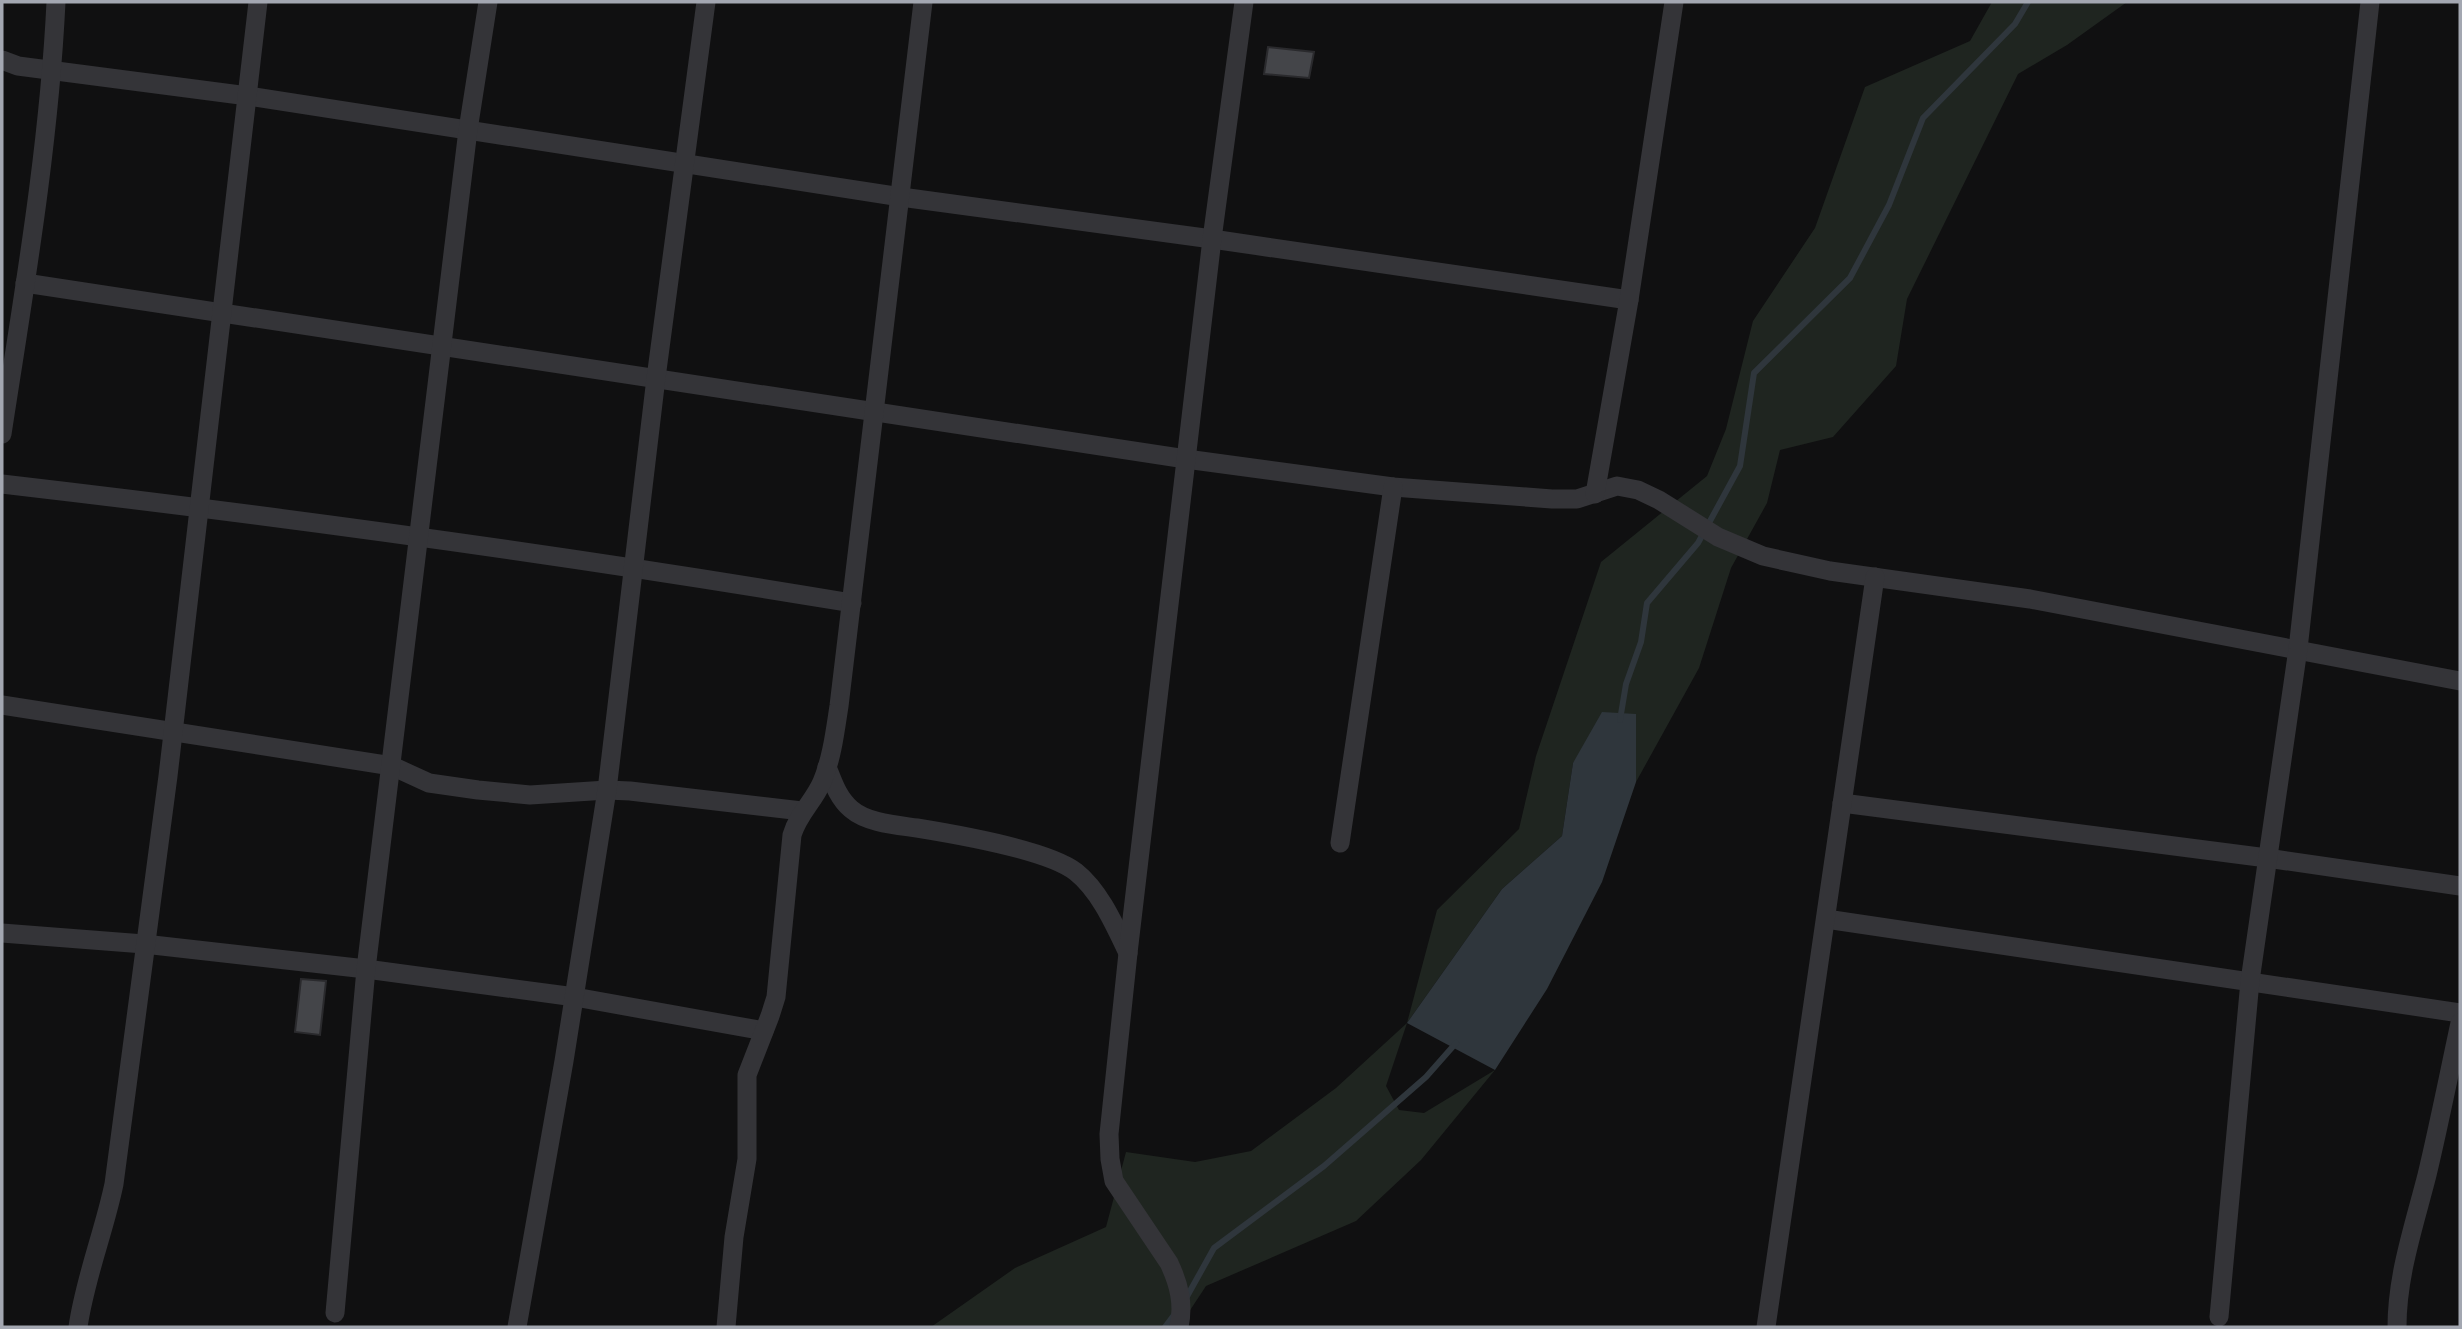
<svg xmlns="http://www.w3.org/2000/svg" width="2462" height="1329" font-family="'Noto Sans',sans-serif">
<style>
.green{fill:#1f2520}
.water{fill:#2f363c}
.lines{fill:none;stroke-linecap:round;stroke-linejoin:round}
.stream{stroke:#2f363c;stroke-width:6}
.building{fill:#444549;stroke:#2a2a2d;stroke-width:2}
.minor{stroke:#343438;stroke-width:19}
</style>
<rect width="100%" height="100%" fill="#101011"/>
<path class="green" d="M1992 2H2127L2067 45 2018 74 1907 299 1896 366 1833 437 1780 450 1767 503 1731 568 1699 668 1636 782V714L1573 763 1562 836 1502 889 1407 1023 1386 1086 1399 1110 1424 1113 1495 1070 1421 1160 1356 1221 1206 1286 1179 1327H931L1015 1268 1106 1227 1126 1152 1195 1162 1251 1151 1336 1088 1407 1023 1437 910 1519 829 1536 756 1601 562 1707 476 1726 429 1753 321 1815 228 1865 87 1970 41Z"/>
<path class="water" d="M1602 712 1636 714V782L1602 882 1547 989 1495 1070 1407 1023 1502 889 1562 836 1573 763Z"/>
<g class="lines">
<g class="stream">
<path d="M1620 720 1626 684 1641 642 1647 603 1698 543 1740 466 1754 373 1850 278 1889 205 1923 118 2015 24 2028 2"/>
<path d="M1185 1300 1214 1248 1324 1166 1426 1077 1456 1043"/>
<path d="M1165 1327 1174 1315"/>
</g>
</g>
<g class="building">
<path d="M1268 47 1314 52 1309 78 1264 74Z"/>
<path d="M301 979 326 981 320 1035 295 1032Z"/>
</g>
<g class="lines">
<g class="minor">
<path d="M2 60 18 66 248 96 901 197 1212 239 1629 300"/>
<path d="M25 283 1186 459 1393 487 1552 499H1577L1617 486 1638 490 1659 500 1718 537 1763 556 1794 563 1830 571 2030 599 2460 681"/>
<path d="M2 434C24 291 49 147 56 2"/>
<path d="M2 484C286 517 570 556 852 603"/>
<path d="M1595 494 1629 300 1674 2"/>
<path d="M2 705 392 766 429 783 478 790 530 795 607 790 630 791 802 811"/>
<path d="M827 767C833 782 838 798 851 809 867 823 896 825 917 828 954 834 1048 850 1076 872 1100 891 1115 926 1128 953"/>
<path d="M1842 803 2267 858 2460 886"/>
<path d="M1340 843 1393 487"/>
<path d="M1826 919 2460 1013"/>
<path d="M2 933 144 944 366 969 575 997 764 1031"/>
<path d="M335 1313 366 969 468 130 488 2"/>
<path d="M2219 1317 2250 981 2298 649 2370 2"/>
<path d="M78 1327C85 1278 104 1232 114 1184L168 776 258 2"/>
<path d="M517 1327 564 1061 607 790 656 378 706 2"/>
<path d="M726 1327 734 1237 747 1159V1075L770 1016 776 997 792 835C798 814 814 801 822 782 832 758 835 732 839 706L923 2"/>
<path d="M1179 1327C1184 1304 1179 1284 1169 1263L1114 1181 1110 1159 1109 1134 1128 953 1212 239 1244 2"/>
<path d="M1766 1327 1875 577"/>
<path d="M2397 1327C2397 1275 2414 1226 2427 1175 2439 1125 2449 1074 2460 1023"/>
</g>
</g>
<rect width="2462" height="1329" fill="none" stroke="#a3a7b1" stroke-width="7"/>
</svg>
